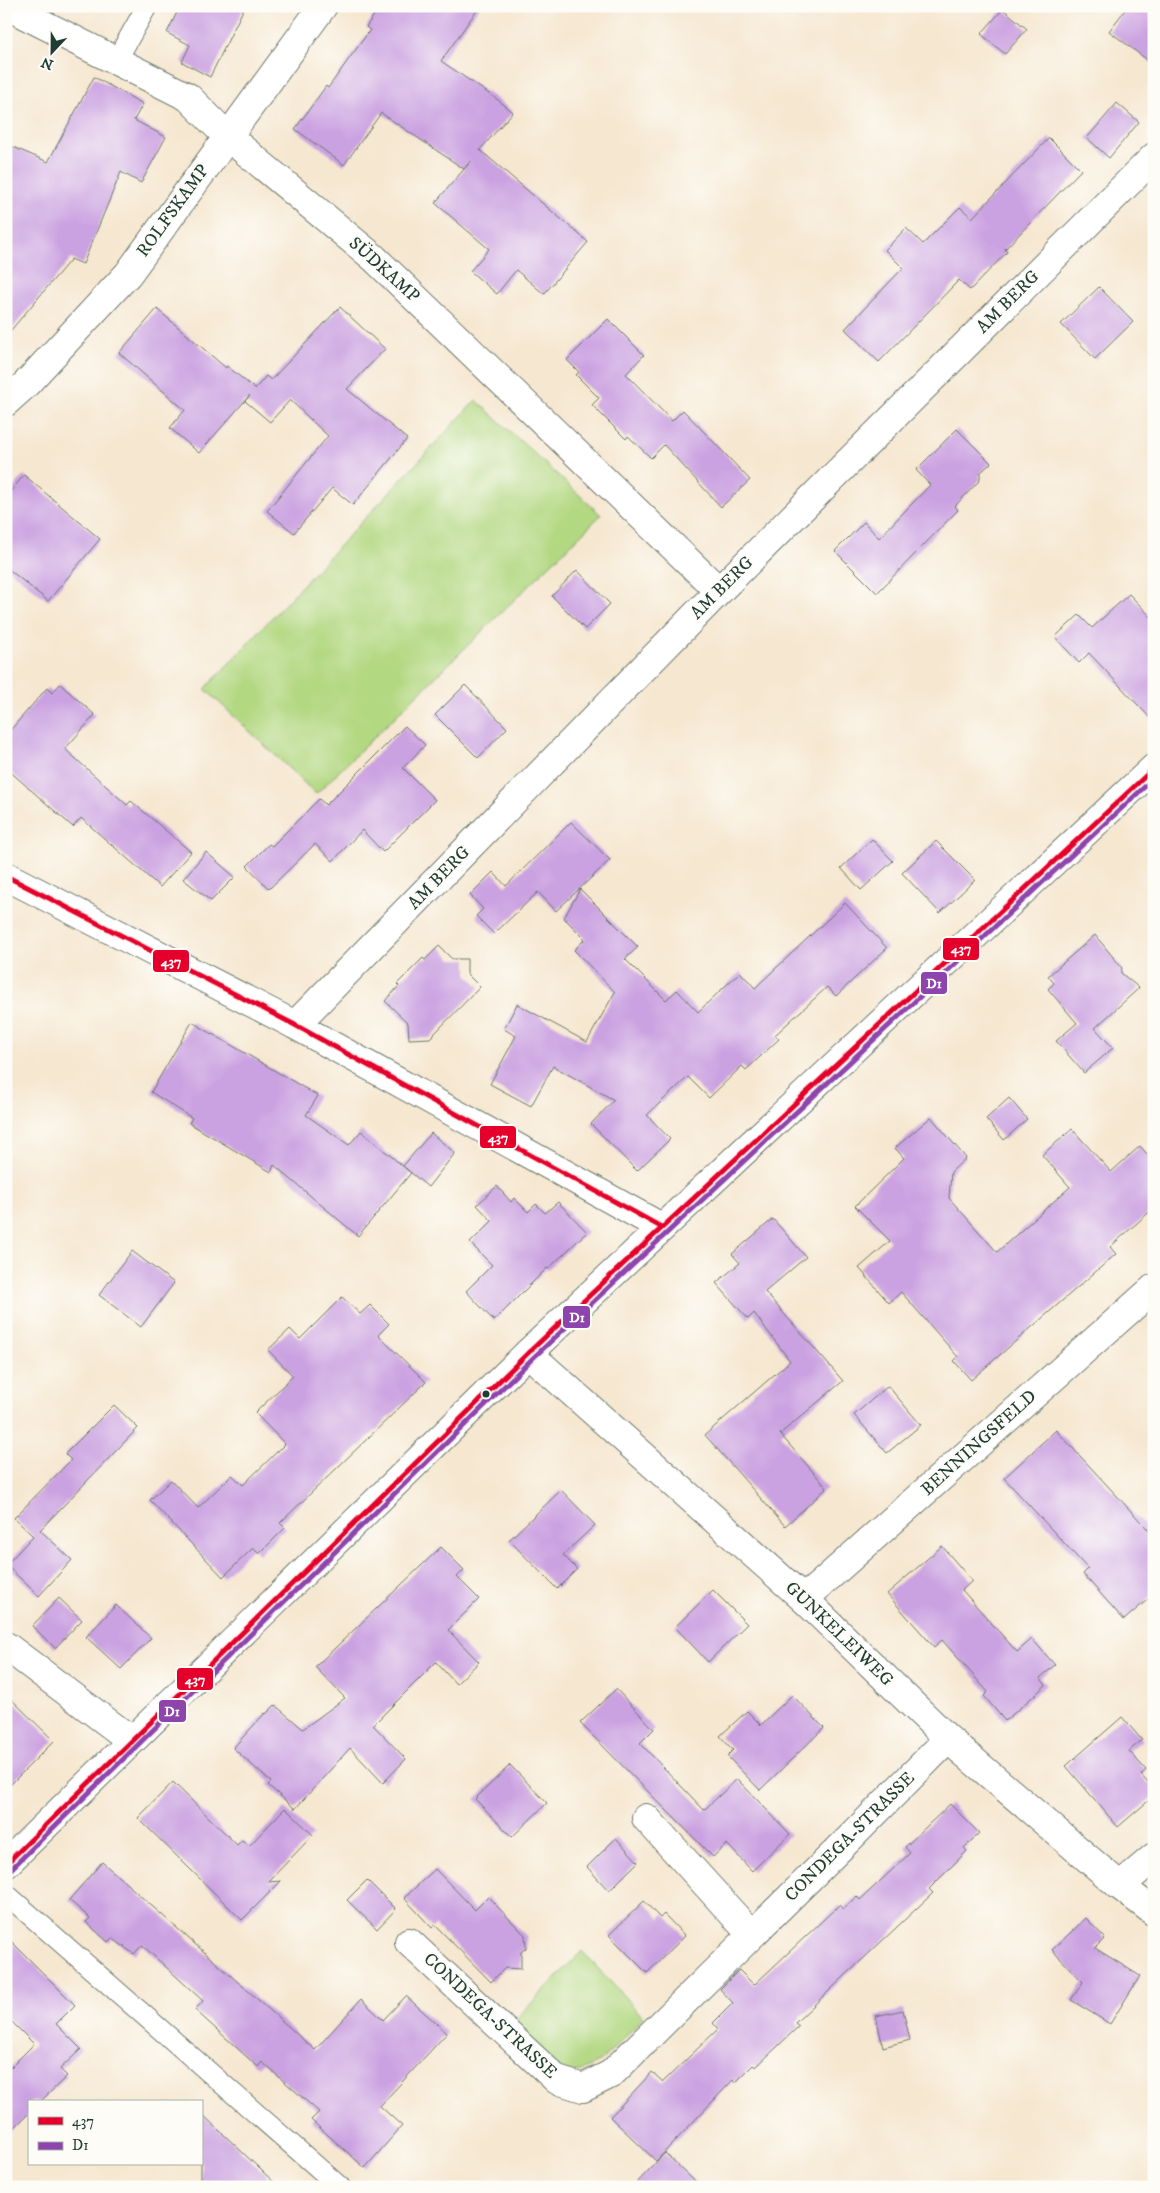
<svg xmlns="http://www.w3.org/2000/svg" width="1160" height="2193" font-family="'IM FELL DW Pica',serif">
<style>
.green{fill:#b3d882;stroke:#698a5b}
.building{fill:#caa1e1}
.lines{fill:none;stroke-linecap:round;stroke-linejoin:round}
.lane-casing{stroke:#6a786b;stroke-width:22}
.street-casing{stroke:#6a786b;stroke-width:30}
.secondary-casing{stroke:#6a786b;stroke-width:30}
.lane{stroke:#fff;stroke-width:20}
.street{stroke:#fff;stroke-width:28}
.secondary{stroke:#fff;stroke-width:28}
.bus-1-casing{stroke:#fdfcf7;stroke-width:9}
.bus-2-casing{stroke:#fdfcf7;stroke-width:9}
.bus-1{stroke:#e4002b;stroke-width:5}
.bus-2{stroke:#8e44ad;stroke-width:5}
.bus-dot{fill:#1f3d34;stroke:#fdfcf7;stroke-width:2}
.labels{text-anchor:middle;dominant-baseline:central;stroke-width:4;stroke-linejoin:round;paint-order:stroke}
.street-label{font-size:18px;fill:#1f3d34;stroke:#fdfcf7}
.line-badge{stroke:#fdfcf7;stroke-width:2}
.badge-label{font-size:14px;text-anchor:middle;font-weight:bold;fill:#fff}
</style>
<rect width="100%" height="100%" fill="#fdfcf7"/>
<filter id="ink" filterUnits="userSpaceOnUse"><feTurbulence type="fractalNoise" baseFrequency=".02" numOctaves="2"/><feDisplacementMap in="SourceGraphic" scale="10" xChannelSelector="R" yChannelSelector="G"/><feConvolveMatrix kernelMatrix="1 2 1 2 8 2 1 2 1" color-interpolation-filters="sRGB"/></filter>
<filter id="wash" filterUnits="userSpaceOnUse"><feTurbulence type="fractalNoise" baseFrequency=".0096" numOctaves="4" result="noise"/><feDisplacementMap in="SourceGraphic" scale="20" xChannelSelector="R" yChannelSelector="G"/><feGaussianBlur stdDeviation="1.12" result="paint"/><feColorMatrix in="noise" values="0 0 0 0 0 0 0 0 0 0 0 0 0 0 0 0 0 1.4 0 .05"/><feComposite in="paint" operator="in"/></filter>
<g filter="url(#wash)">
<rect width="100%" height="100%" fill="#f6e7d0"/>
<g class="green">
<path d="M476 400 601 515 316 794 205 689Z"/>
<path d="M582 1951 643 2017C626 2035 589 2086 560 2068 542 2057 526 2039 510 2025Z"/>
</g>
<g id="blocks">
<g class="building">
<path d="M180 6H245L210 77 182 62 190 45 167 33Z"/>
<path d="M380 6H480L441 61 498 100 513 112 480 150 588 242 544 294 516 270 497 294 470 271 489 249 435 203 471 161 464 169 381 113 344 165 295 129 326 86 328 88 370 30 366 27Z"/>
<path d="M1128 6H1154V65L1109 31Z"/>
<path d="M1003 9 1027 29 1005 54 981 34Z"/>
<path d="M94 77 143 104 134 120 166 137 141 183 121 172 83 264 71 259 6 336V144L48 162Z"/>
<path d="M1117 103 1139 122 1109 158 1087 138Z"/>
<path d="M1049 138 1081 170 1005 249 1007 252 970 290 959 280 879 362 845 329 903 268 885 250 906 228 923 244 960 207 972 218Z"/>
<path d="M1099 287 1133 322 1095 359 1061 324Z"/>
<path d="M340 307 385 349 347 389 407 439 353 505 332 488 294 533 267 511 328 436 290 400 270 422 245 401 250 395 199 453 170 428 185 410 119 353 157 309 226 368 227 366 255 389 266 376 271 380Z"/>
<path d="M608 319 644 355 626 374 672 421 683 410 750 480 721 507 664 445 651 458 628 436 626 439 592 405 599 398 576 375 579 372 567 360Z"/>
<path d="M957 429 991 463 980 473V480L955 506 958 510 877 593 835 551 864 522 879 538 930 485 916 470Z"/>
<path d="M24 475 100 539 48 601 6 567V497Z"/>
<path d="M577 570 610 604 585 629 552 596Z"/>
<path d="M1129 594 1154 620V722L1089 653 1079 663 1055 637 1079 615 1092 628Z"/>
<path d="M60 684 95 715 65 749 127 805 131 801 191 852 160 887 81 818 73 827 6 768V735L47 688 52 693Z"/>
<path d="M465 685 507 728 478 758 435 715Z"/>
<path d="M405 726 425 745 403 768 435 800 383 852 362 830 333 861 315 844 269 889 247 866 269 844 272 846 319 799 326 805Z"/>
<path d="M571 822 610 860 556 911 538 892 494 934 476 916 483 909 470 895 493 872 506 886Z"/>
<path d="M872 839 893 861 861 890 841 868Z"/>
<path d="M936 841 975 880 940 913 902 873Z"/>
<path d="M206 852 235 877 211 901 183 879Z"/>
<path d="M580 889 638 947 625 959 666 1000 677 990 698 1012 740 972 755 988 845 903 887 948 836 996 827 987 775 1035 779 1039 746 1070 742 1066 709 1098 688 1077 647 1115 670 1139 637 1171 591 1124 614 1100 553 1066 531 1106 490 1084 516 1036 504 1029 517 1004 587 1042 615 992 574 950 585 939 564 918Z"/>
<path d="M1095 935 1122 968 1121 973 1139 988 1095 1028 1113 1048 1084 1073 1056 1041 1077 1023 1048 989 1054 983 1048 976Z"/>
<path d="M439 946 452 959H467V974L480 987 430 1038 409 1039 408 1023 385 1001 399 986 397 984 423 958 425 960Z"/>
<path d="M192 1022 318 1096 306 1115 349 1145 361 1131 411 1173 358 1236 274 1165 271 1172 189 1123 192 1118 151 1092Z"/>
<path d="M1009 1098 1027 1119 1004 1140 986 1119Z"/>
<path d="M931 1117 966 1158 951 1172 949 1198 997 1252 1070 1187 1042 1155 1072 1129 1111 1172 1140 1146 1154 1162V1208L1110 1247 1116 1254 971 1380 954 1361 958 1357 901 1292 889 1303 859 1268 890 1241 855 1206 904 1158 895 1148Z"/>
<path d="M431 1133 455 1153 428 1187 403 1166Z"/>
<path d="M497 1186 511 1202 514 1198 528 1212 536 1204 545 1213 558 1202 587 1232 548 1269 547 1268 494 1321 466 1291 492 1265 470 1243 492 1221 477 1205Z"/>
<path d="M773 1219 806 1257 765 1292 843 1381 780 1434 827 1488 785 1526 705 1435 790 1361 754 1313 748 1319 716 1283 740 1263 732 1254Z"/>
<path d="M132 1251 174 1283 141 1327 99 1295Z"/>
<path d="M342 1297 360 1314 370 1305 389 1324 378 1335 426 1382 280 1523 285 1528 259 1554 253 1548 223 1577 150 1500 171 1480 198 1508 232 1475 243 1485 285 1444 255 1413 293 1376 268 1350 290 1329 300 1339Z"/>
<path d="M888 1386 921 1425 887 1453 854 1415Z"/>
<path d="M114 1405 138 1428 40 1530 72 1560 39 1596 6 1565 33 1536 14 1518 71 1460 65 1454Z"/>
<path d="M1056 1430 1154 1536V1594L1124 1620 1083 1574 1088 1569 1004 1478Z"/>
<path d="M561 1490 595 1525 563 1555 577 1569 557 1589 509 1540Z"/>
<path d="M942 1546 972 1581 962 1590 1017 1652 1032 1639 1055 1665 1040 1678 1046 1685 1005 1721 984 1696 988 1692 942 1640 934 1647 887 1594Z"/>
<path d="M441 1547 464 1570 457 1577 479 1599 448 1630 479 1662 456 1684 436 1662 373 1725 406 1759 383 1783 350 1748 295 1809 268 1785 271 1782 233 1748 265 1713 266 1714 275 1705 303 1729 345 1698 315 1667Z"/>
<path d="M713 1590 747 1624 708 1662 675 1627Z"/>
<path d="M59 1598 82 1620 55 1648 32 1626Z"/>
<path d="M116 1605 151 1638 121 1669 86 1637Z"/>
<path d="M616 1689 654 1729 640 1743 704 1810 737 1779 790 1834 752 1871 727 1844 713 1857 580 1723Z"/>
<path d="M6 1694 54 1741 6 1789Z"/>
<path d="M792 1695 824 1728 760 1790 727 1756 733 1750 720 1736 747 1711 761 1725Z"/>
<path d="M1122 1717 1142 1740 1129 1751 1146 1770 1141 1775 1154 1790V1796L1118 1827 1066 1766Z"/>
<path d="M510 1765 547 1803 512 1837 475 1799Z"/>
<path d="M173 1782 237 1845 242 1840 249 1846 285 1808 313 1835 268 1882 281 1881 242 1920 138 1818Z"/>
<path d="M950 1804 979 1833 964 1848 967 1851 929 1889 933 1893 795 2023 799 2026 756 2067 753 2065 735 2083 733 2080 656 2161 610 2117 652 2072 663 2082 718 2029 713 2023 733 2003 720 1989 739 1970 754 1985 839 1905 843 1909 857 1896 860 1900 910 1853 905 1847Z"/>
<path d="M616 1838 638 1862 609 1891 587 1867Z"/>
<path d="M102 1862 315 2050 361 1999 383 2020 406 1996 447 2033 380 2106 402 2126 365 2168 311 2120 319 2112 262 2062 258 2067 195 2010 203 2001 142 1945 134 1954 112 1938 108 1942 86 1922 90 1918 69 1900Z"/>
<path d="M435 1869 475 1910 488 1897 525 1935 526 1948 521 1952V1969L505 1968 491 1982 435 1925 432 1928 404 1898Z"/>
<path d="M367 1880 396 1909 377 1929 347 1900Z"/>
<path d="M644 1901 660 1918 664 1914 685 1936 647 1973 609 1935Z"/>
<path d="M1086 1918 1105 1938 1095 1948 1140 1976 1110 2024 1071 2000 1083 1982 1052 1950Z"/>
<path d="M6 1936 75 2005 56 2024 81 2049 60 2069 67 2076 40 2102H29V2113L6 2136V2072L34 2044 6 2016Z"/>
<path d="M903 2010 910 2040 883 2047 876 2016Z"/>
<path d="M201 2113 279 2187H201Z"/>
<path d="M665 2153 701 2187H633Z"/>
</g>
</g>
</g>
<g filter="url(#ink)">
<use href="#blocks" fill-opacity="0" stroke="#6a786b" stroke-width="1"/>
<g class="lines">
<defs>
<g id="lane">
<path d="M116 61 147 6"/>
<path d="M6 1894 340 2187"/>
</g>
<g id="street">
<path d="M7 6 188 97 227 136 374 258 719 591"/>
<path d="M6 402 25 385 128 274 323 6"/>
<path d="M6 876 295 1025 661 1227"/>
<path d="M295 1025 719 591 1154 157"/>
<path d="M528 1353 804 1599 948 1739 1120 1886 1154 1912"/>
<path d="M804 1599 1154 1288"/>
<path d="M6 1646 131 1740"/>
<path d="M646 1818 751 1934"/>
<path d="M1120 1886 1154 1857"/>
<path d="M409 1942 557 2080 583 2088 611 2074 850 1838 948 1739"/>
</g>
<path id="secondary" d="M6 1864 528 1353 1154 768"/>
</defs>
<use href="#lane" class="lane-casing"/>
<use href="#street" class="street-casing"/>
<use href="#secondary" class="secondary-casing"/>
<use href="#lane" class="lane"/>
<use href="#street" class="street"/>
<use href="#secondary" class="secondary"/>
<defs>
<g id="bus-1">
<path d="M6 876 295 1025 661 1227"/>
<path d="M6 1864 528 1353 1154 768"/>
</g>
<path id="bus-2" d="M11 1869 533 1358 1154 778"/>
</defs>
<use href="#bus-1" class="bus-1-casing"/>
<use href="#bus-2" class="bus-2-casing"/>
<use href="#bus-1" class="bus-1"/>
<use href="#bus-2" class="bus-2"/>
</g>
</g>
<circle class="bus-dot" cx="486" cy="1394" r="4.5"/>
<g class="labels">
<g class="street-label">
<text transform="translate(173 211) rotate(-54)">ROLFSKAMP</text>
<text transform="translate(384 270) rotate(42)">SÜDKAMP</text>
<text transform="translate(1008 302) rotate(-45)">AM BERG</text>
<text transform="translate(722 588) rotate(-45)">AM BERG</text>
<text transform="translate(439 878) rotate(-46)">AM BERG</text>
<text transform="translate(979 1443) rotate(-42)">BENNINGSFELD</text>
<text transform="translate(839 1634) rotate(44)">GUNKELEIWEG</text>
<text transform="translate(850 1837) rotate(-45)">CONDEGA-STRASSE</text>
<text transform="translate(490 2016) rotate(43)">CONDEGA-STRASSE</text>
</g>
</g>
<g class="line-badge">
<rect x="942" y="937" width="38" height="24" rx="5" fill="#e4002b"/>
<rect x="152" y="949" width="38" height="24" rx="5" fill="#e4002b"/>
<rect x="920" y="971" width="28" height="24" rx="5" fill="#8e44ad"/>
<rect x="479" y="1125" width="38" height="24" rx="5" fill="#e4002b"/>
<rect x="562" y="1305" width="29" height="24" rx="5" fill="#8e44ad"/>
<rect x="176" y="1667" width="38" height="24" rx="5" fill="#e4002b"/>
<rect x="158" y="1699" width="29" height="24" rx="5" fill="#8e44ad"/>
</g>
<g class="badge-label">
<text x="961" y="953">437</text>
<text x="171" y="966">437</text>
<text x="934" y="988">D1</text>
<text x="498" y="1142">437</text>
<text x="577" y="1322">D1</text>
<text x="195" y="1684">437</text>
<text x="172" y="1716">D1</text>
</g>
<rect width="1160" height="2193" fill="none" stroke="#fdfcf7" stroke-width="25"/>
<rect x="28" y="2100" width="175" height="65" fill="#fdfcf7" stroke="#a4b0a9"/>
<rect x="38" y="2117" width="25" height="8" fill="#e4002b" stroke="#a4b0a9"/>
<text x="72" y="2126" font-size="15" fill="#1f3d34">437</text>
<rect x="38" y="2142" width="25" height="8" fill="#8e44ad" stroke="#a4b0a9"/>
<text x="72" y="2150" font-size="15" fill="#1f3d34">D1</text>
<g transform="translate(52 52) rotate(202)" stroke="#fdfcf7" stroke-width="4" paint-order="stroke">
<path d="M0-4L9 19L0 12L-9 19Z" fill="#1f3d34"/>
<text y="-8" font-size="14" font-weight="bold" text-anchor="middle" fill="#1f3d34">N</text>
</g>
</svg>
